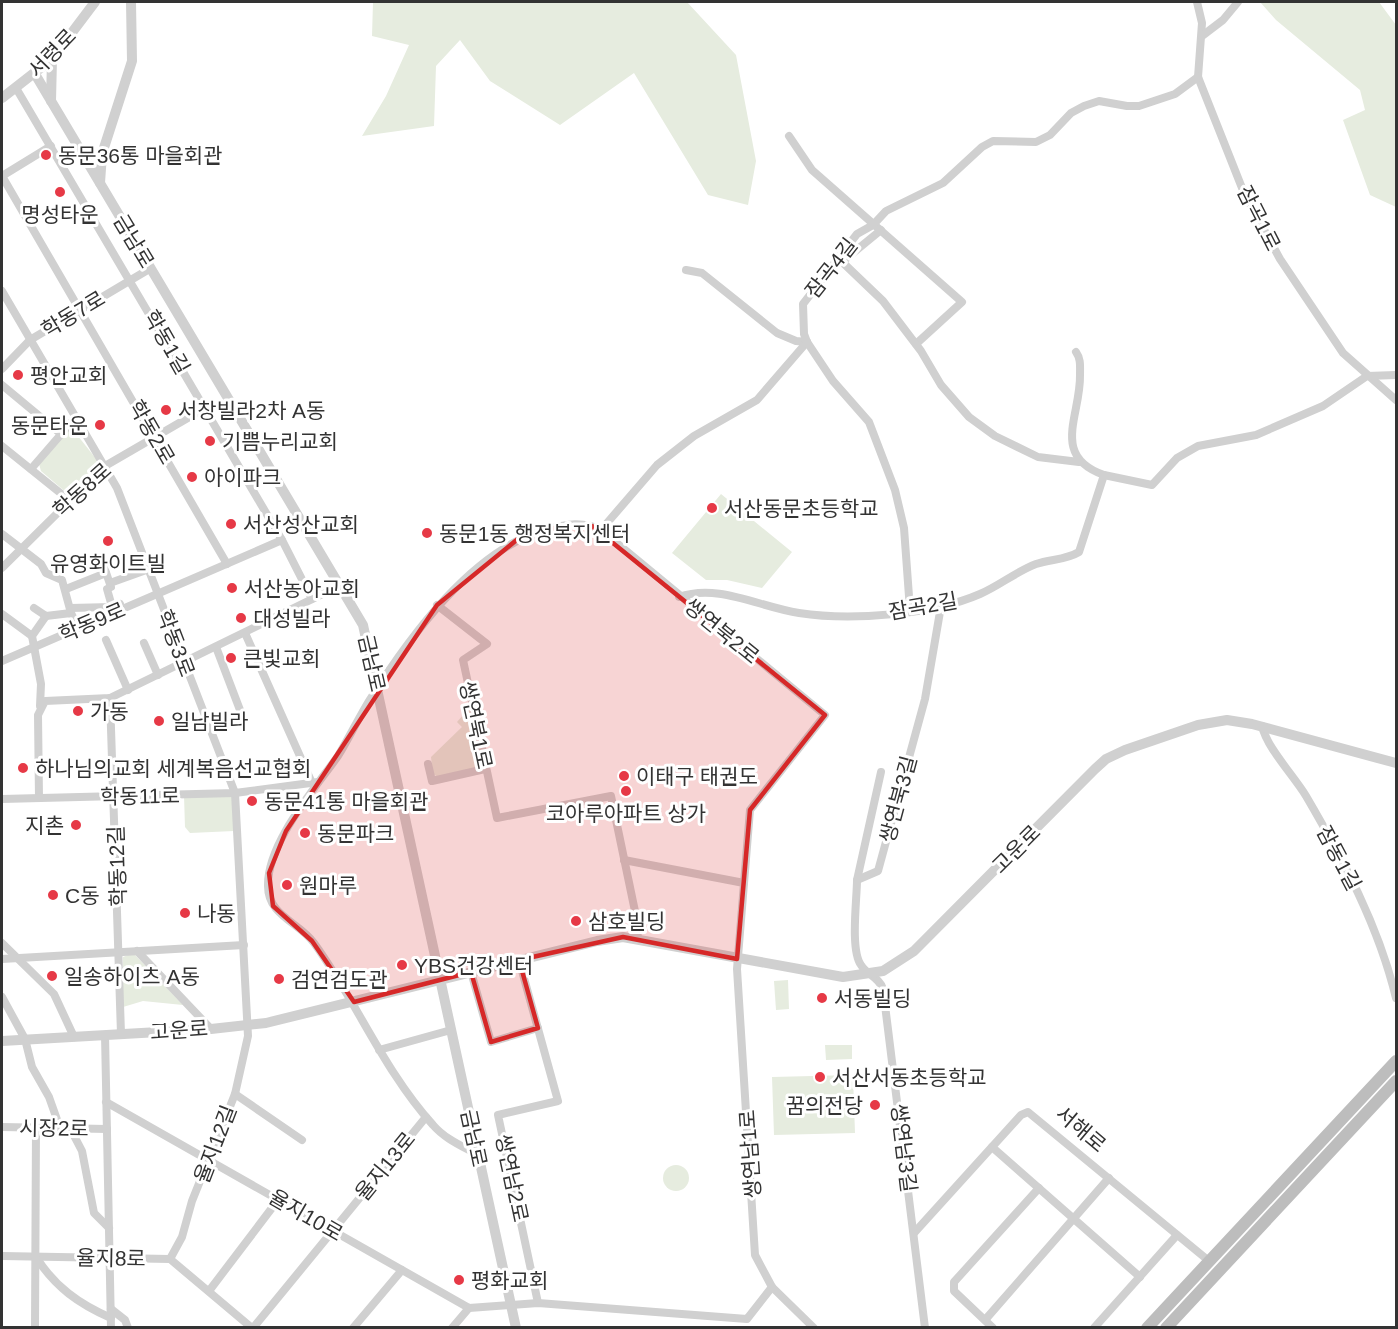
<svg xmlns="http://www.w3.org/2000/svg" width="1398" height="1329" font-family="Helvetica,'Noto Sans KR',sans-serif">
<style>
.green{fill:#e6ecdf}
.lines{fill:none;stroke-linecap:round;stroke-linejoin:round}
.minor{stroke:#d0d0d0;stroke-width:8}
.tertiary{stroke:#d0d0d0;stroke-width:10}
.secondary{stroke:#bdbdbd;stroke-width:12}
.marked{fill:#d62828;fill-opacity:0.2;stroke:#d62828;stroke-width:4.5;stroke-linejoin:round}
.poi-dot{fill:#e63946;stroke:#fff;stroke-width:2}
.labels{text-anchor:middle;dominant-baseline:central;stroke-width:6;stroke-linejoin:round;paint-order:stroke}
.street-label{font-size:21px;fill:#333;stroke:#fff}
.poi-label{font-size:21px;fill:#333;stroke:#fff;text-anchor:start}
</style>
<rect width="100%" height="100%" fill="#fff"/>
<g class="green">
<path d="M373 2H687L736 55 756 161 748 205 708 195 634 73 560 125 490 81 460 40 436 66 434 126 362 136 386 96 409 45 372 36Z"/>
<path d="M1260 2H1379L1396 25V207L1370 195 1343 120 1365 110 1360 90 1276 20Z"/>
<path d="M70 426 97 460 94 469 68 494 41 471 39 464Z"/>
<path d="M721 494 792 552 762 588 727 580H706L672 553Z"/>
<path d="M470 707 482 764 478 768 438 777 433 774 431 757 462 727 457 722Z"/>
<path d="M233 795 234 831 190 833 185 827 184 796Z"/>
<path d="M128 955H135L183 1005 143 1001 123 1007V957Z"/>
<path d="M788 980 789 1009 776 1010 774 981Z"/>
<path d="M825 1045H852V1059L826 1060Z"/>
<path d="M853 1075 855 1133 774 1135 772 1077Z"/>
<circle cx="676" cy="1178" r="13"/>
</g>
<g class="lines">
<g class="minor">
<path d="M1197 2 1202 23 1198 77 1244 193 1280 259 1343 353 1396 400"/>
<path d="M1202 36 1223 20 1238 2"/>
<path d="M16 88 282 540 312 599"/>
<path d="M789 136 812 170 962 302 916 344"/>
<path d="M2 176 227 564"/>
<path d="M2 176 51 146"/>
<path d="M838 258 883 301 921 351 941 385 969 417 995 436 1038 457 1079 462"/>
<path d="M842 262 881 230"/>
<path d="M686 270 702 273 777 333 796 341 807 342"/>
<path d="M2 291 117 488 235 793 248 1036 235 1094 192 1201 182 1237 170 1259"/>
<path d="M1076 352C1081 359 1080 366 1080 375 1081 415 1050 456 1104 475"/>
<path d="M2 369 30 340 151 268"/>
<path d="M2 385 61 434"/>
<path d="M2 446 69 500"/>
<path d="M31 469 76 417"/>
<path d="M601 530 657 465 694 436 757 400 807 342"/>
<path d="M2 534 41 564 46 573 62 580 71 613 78 628"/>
<path d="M102 561 111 587 107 589 113 610"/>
<path d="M2 568 105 466 205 408"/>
<path d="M110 583 149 569"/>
<path d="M66 589 106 573"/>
<path d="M679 597C718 583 759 607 799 613 850 621 932 615 980 594 999 586 1017 571 1036 564 1051 559 1066 560 1079 552L1104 475 1152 485 1177 458 1198 446 1256 435 1323 406 1367 376 1396 375"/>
<path d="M437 605 487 644 463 660 497 818 611 796 636 916 638 939"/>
<path d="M34 608 46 616 71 613"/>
<path d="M70 608 112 607 120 604"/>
<path d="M910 610 904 528 895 490 869 422 833 381 807 342 804 334 803 304 857 234 873 225 886 211 943 183 982 147 993 141 1036 142 1050 135 1071 113 1084 106 1099 101 1127 106H1139L1175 94 1198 77"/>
<path d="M2 614 32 636"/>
<path d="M245 633 312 783"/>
<path d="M106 640 128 690"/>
<path d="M144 643 158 675"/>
<path d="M216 647 240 710"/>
<path d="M2 661 282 540"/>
<path d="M110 698 121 1034"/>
<path d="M40 706 41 684 32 636 46 616"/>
<path d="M1262 726C1267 748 1294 776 1306 796 1343 859 1379 927 1396 998"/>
<path d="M428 764 432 781 485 769"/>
<path d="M39 798 38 715 45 701 110 698 341 585"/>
<path d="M2 799 235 793 318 782"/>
<path d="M624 860 744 883"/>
<path d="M857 880 881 772"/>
<path d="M2 943 54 994 74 1037"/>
<path d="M137 951 211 1029"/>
<path d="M2 959 244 945"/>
<path d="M519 960 558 1101 498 1115 538 1303"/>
<path d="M471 972 491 1042 538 1028"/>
<path d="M2 997 25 1039 32 1067 49 1097 60 1128"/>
<path d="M105 1035 111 1328"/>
<path d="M379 1050 451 1030"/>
<path d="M235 1094 302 1140"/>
<path d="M106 1102 469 1308 538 1303 747 1319 772 1287"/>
<path d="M2 1127 107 1129"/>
<path d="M70 1128 82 1151 94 1213 109 1228"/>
<path d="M992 1147 1140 1277"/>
<path d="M478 1155C462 1146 445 1139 433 1125 384 1071 357 1002 314 943 299 922 268 916 268 886 267 843 314 790 338 756 349 738 358 719 369 701 409 638 473 548 548 529 566 524 584 521 601 530L825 715 750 810 737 969 755 1255 772 1287 814 1328"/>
<path d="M914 1233 1021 1115 1028 1112 1209 1261"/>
<path d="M2 1256 170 1259 252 1328"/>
<path d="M36 1257C55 1287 79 1304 111 1318"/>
<path d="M209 1291 278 1200"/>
<path d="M111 1309 125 1320 128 1328"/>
<path d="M985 1320 1109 1178"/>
<path d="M35 1328 36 1128"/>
<path d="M253 1328 426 1117"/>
<path d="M353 1328 402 1270"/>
<path d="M452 1328 469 1308"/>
<path d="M925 1328 883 989C879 977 867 975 861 965 850 950 857 899 857 880L878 871 925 699 941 606"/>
<path d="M993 1328 954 1291V1282L1039 1188"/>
<path d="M1094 1328 1177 1235"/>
</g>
<g class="tertiary">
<path d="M35 74 363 625 516 1328"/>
<path d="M2 98 52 59 95 2"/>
<path d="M51 101 52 59"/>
<path d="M100 183 102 154 132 61 131 2"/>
<path d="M2 1041 211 1029 266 1023 597 941 623 937 843 977 883 971 914 951 1095 769 1106 759 1125 750 1198 725 1227 720 1252 724 1396 763"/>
</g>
<g class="secondary">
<path d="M1147 1328 1396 1061"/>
<path d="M1166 1328 1396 1081"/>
</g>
</g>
<path class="marked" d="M562 526H592L825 715 750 810 737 959 623 937 519 960 538 1028 491 1042 471 972 354 1002 312 941 273 906 269 873 286 831 437 605 519 538Z"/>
<g class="poi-dot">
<circle cx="46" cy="155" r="6"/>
<circle cx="60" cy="192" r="6"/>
<circle cx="18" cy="375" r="6"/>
<circle cx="166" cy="410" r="6"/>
<circle cx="100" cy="425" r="6"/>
<circle cx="210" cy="441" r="6"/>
<circle cx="192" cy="477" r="6"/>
<circle cx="712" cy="508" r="6"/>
<circle cx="231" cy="524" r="6"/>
<circle cx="427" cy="533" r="6"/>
<circle cx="108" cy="541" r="6"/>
<circle cx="232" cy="588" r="6"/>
<circle cx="241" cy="618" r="6"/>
<circle cx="231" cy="658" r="6"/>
<circle cx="78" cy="711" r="6"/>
<circle cx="159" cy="721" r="6"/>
<circle cx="23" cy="768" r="6"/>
<circle cx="624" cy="776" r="6"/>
<circle cx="626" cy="791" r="6"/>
<circle cx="252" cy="801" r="6"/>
<circle cx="76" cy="825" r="6"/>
<circle cx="305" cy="833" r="6"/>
<circle cx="287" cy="885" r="6"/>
<circle cx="53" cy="895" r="6"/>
<circle cx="185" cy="913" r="6"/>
<circle cx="576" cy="921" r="6"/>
<circle cx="402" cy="965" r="6"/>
<circle cx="52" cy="976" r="6"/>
<circle cx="279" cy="979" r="6"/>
<circle cx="822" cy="998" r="6"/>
<circle cx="820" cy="1077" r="6"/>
<circle cx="875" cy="1105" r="6"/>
<circle cx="459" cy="1280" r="6"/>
</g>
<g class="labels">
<g class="street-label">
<text transform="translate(52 53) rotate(-46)">서령로</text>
<text transform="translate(1259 218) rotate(63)">잠곡1로</text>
<text transform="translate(134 241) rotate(59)">금남로</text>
<text transform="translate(831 268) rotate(-52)">잠곡4길</text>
<text transform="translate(73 314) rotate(-31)">학동7로</text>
<text transform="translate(167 342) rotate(60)">학동1길</text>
<text transform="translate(152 432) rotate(60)">학동2로</text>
<text transform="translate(82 490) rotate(-42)">학동8로</text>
<text transform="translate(923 606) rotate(-10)">잠곡2길</text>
<text transform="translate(92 622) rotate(-23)">학동9로</text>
<text transform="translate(722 631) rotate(39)">쌍연북2로</text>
<text transform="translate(176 643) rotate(69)">학동3로</text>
<text transform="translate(372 663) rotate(77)">금남로</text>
<text transform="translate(476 725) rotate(78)">쌍연북1로</text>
<text transform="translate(140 796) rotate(-1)">학동11로</text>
<text transform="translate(898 799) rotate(-75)">쌍연북3길</text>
<text transform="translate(1016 849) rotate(-45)">고운로</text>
<text transform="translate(1339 858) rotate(62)">잠동1길</text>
<text transform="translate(117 866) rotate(-92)">학동12길</text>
<text transform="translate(179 1030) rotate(-4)">고운로</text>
<text transform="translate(54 1128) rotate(1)">시장2로</text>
<text transform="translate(1081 1129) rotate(40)">서해로</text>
<text transform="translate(474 1138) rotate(78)">금남로</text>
<text transform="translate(215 1144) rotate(-69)">율지12길</text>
<text transform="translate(904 1148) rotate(83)">쌍연남3길</text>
<text transform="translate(750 1154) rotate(-94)">쌍연남1로</text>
<text transform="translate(385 1166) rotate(-51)">율지13로</text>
<text transform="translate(512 1178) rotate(78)">쌍연남2로</text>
<text transform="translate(306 1215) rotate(30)">율지10로</text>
<text transform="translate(111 1258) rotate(1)">율지8로</text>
</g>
<g class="poi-label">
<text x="58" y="155">동문36통 마을회관</text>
<text x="60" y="214" text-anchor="middle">명성타운</text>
<text x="30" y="375">평안교회</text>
<text x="178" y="410">서창빌라2차 A동</text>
<text x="88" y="425" text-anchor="end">동문타운</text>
<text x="222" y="441">기쁨누리교회</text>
<text x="204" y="477">아이파크</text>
<text x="724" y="508">서산동문초등학교</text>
<text x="243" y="524">서산성산교회</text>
<text x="439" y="533">동문1동 행정복지센터</text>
<text x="108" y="563" text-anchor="middle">유영화이트빌</text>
<text x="244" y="588">서산농아교회</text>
<text x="253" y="618">대성빌라</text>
<text x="243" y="658">큰빛교회</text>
<text x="90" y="711">가동</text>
<text x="171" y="721">일남빌라</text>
<text x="35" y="768">하나님의교회 세계복음선교협회</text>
<text x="636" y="776">이태구 태권도</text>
<text x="264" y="801">동문41통 마을회관</text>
<text x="626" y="813" text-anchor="middle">코아루아파트 상가</text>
<text x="64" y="825" text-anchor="end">지촌</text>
<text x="317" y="833">동문파크</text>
<text x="299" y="885">원마루</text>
<text x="65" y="895">C동</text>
<text x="197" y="913">나동</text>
<text x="588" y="921">삼호빌딩</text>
<text x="414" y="965">YBS건강센터</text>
<text x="64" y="976">일송하이츠 A동</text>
<text x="291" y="979">검연검도관</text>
<text x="834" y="998">서동빌딩</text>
<text x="832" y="1077">서산서동초등학교</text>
<text x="863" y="1105" text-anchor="end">꿈의전당</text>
<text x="471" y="1280">평화교회</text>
</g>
</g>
<rect width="1398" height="1329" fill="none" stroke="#333333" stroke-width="6"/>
</svg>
